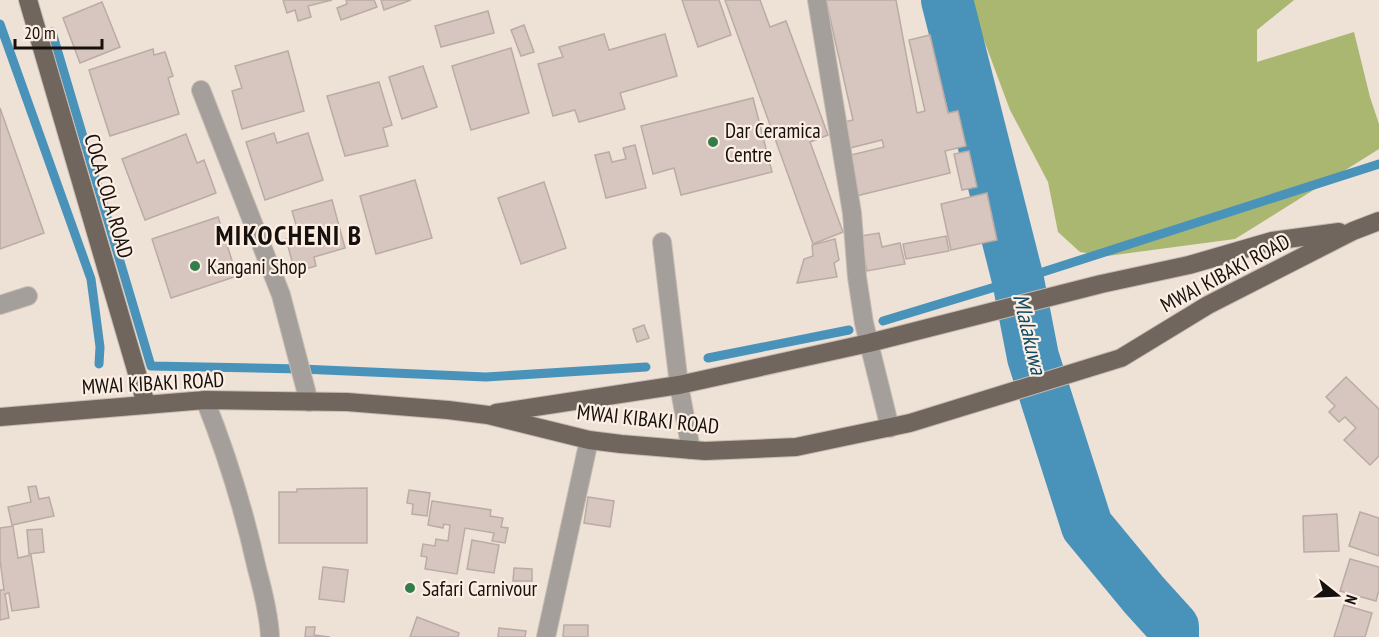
<svg xmlns="http://www.w3.org/2000/svg" width="1379" height="637" font-family="'PT Sans Narrow',sans-serif">
<style>
.forest{fill:#aab771}
.lines{fill:none;stroke-linecap:round;stroke-linejoin:round}
.stream{stroke:#4993ba;stroke-width:9}
.river{stroke:#4993ba;stroke-width:52}
.building{fill:#d6c6bf;stroke:#baaba4;stroke-width:1.5}
.minor-casing{stroke:#c7bcb2;stroke-width:20}
.major-casing{stroke:#c7bcb2;stroke-width:20}
.minor{stroke:#a49f9a;stroke-width:18}
.major{stroke:#70665e;stroke-width:18}
.poi-dot{fill:#337d4b;stroke:#fceee3;stroke-width:2}
.labels{text-anchor:middle;dominant-baseline:central;stroke-width:4.5;stroke-linejoin:round;paint-order:stroke}
.poi-label{font-size:21px;fill:#16110e;stroke:#fceee3;text-anchor:start}
.street-label{font-size:21px;fill:#16110e;stroke:#fceee3}
.water-label{font-size:22px;font-style:italic;fill:#0c4964;stroke:#fceee3}
.district-label{font-size:27px;font-weight:bold;letter-spacing:1.5px;fill:#16110e;stroke:#fceee3}
</style>
<rect width="100%" height="100%" fill="#eee1d6"/>
<path class="forest" d="M969 0H1294L1257 30V62L1354 32 1370 97 1379 124V149L1235 239 1107 256 1080 252 1058 232 1048 182 1010 110Z"/>
<g class="lines">
<g class="stream">
<path d="M0 24 91 279 100 347 99 364"/>
<path d="M52 32 151 366 301 369 486 377 646 367"/>
<path d="M883 321 1018 280 1379 164"/>
<path d="M708 358 849 330"/>
</g>
<path class="river" d="M947 0 1018 280 1033 357 1087 526 1144 595 1173 627V637"/>
</g>
<g class="building">
<path d="M283 0H332L308 6 311 17 298 21 295 10 287 13Z"/>
<path d="M346 0H374L377 7 341 20 337 8 347 4Z"/>
<path d="M381 0H411L384 10Z"/>
<path d="M682 0H719L731 35 698 47Z"/>
<path d="M725 0H760L770 27 786 21 828 135 810 142 843 232 813 244Z"/>
<path d="M826 0H896L917 113 925 111 909 40 930 35 948 113 958 111 966 146 945 151 950 173 856 196 847 156 884 147 882 140 846 149 840 123 853 120Z"/>
<path d="M102 2 120 47 80 63 63 18Z"/>
<path d="M488 11 494 33 441 47 435 26Z"/>
<path d="M524 25 534 52 521 56 511 30Z"/>
<path d="M604 34 609 50 665 34 677 76 620 93 625 109 579 122 575 110 553 116 538 64 563 57 559 47Z"/>
<path d="M511 48 529 113 471 130 452 66Z"/>
<path d="M153 49 154 55 165 52 173 76 168 78 179 114 110 136 89 70Z"/>
<path d="M288 51 304 111 242 129 232 91 242 88 235 66Z"/>
<path d="M423 66 437 107 402 119 389 77Z"/>
<path d="M379 82 392 125 383 128 388 146 345 156 327 96Z"/>
<path d="M753 98 772 172 681 195 674 168 653 174 641 126Z"/>
<path d="M0 108 44 233 0 249Z"/>
<path d="M274 133 277 143 308 133 323 180 265 200 246 142Z"/>
<path d="M186 134 197 163 204 160 216 193 145 220 122 159Z"/>
<path d="M635 145 646 188 606 198 595 155 609 152 612 162 626 159 623 148Z"/>
<path d="M969 151 977 187 962 190 954 154Z"/>
<path d="M415 180 432 238 376 254 360 196Z"/>
<path d="M544 182 566 248 521 264 498 198Z"/>
<path d="M987 193 997 240 951 250 941 204Z"/>
<path d="M332 200 345 248 314 257 316 266 295 272 286 239 299 235 292 211Z"/>
<path d="M218 217 237 276 171 298 152 239Z"/>
<path d="M879 233 882 247 900 243 905 264 867 271 860 236Z"/>
<path d="M946 236 949 251 906 259 903 244Z"/>
<path d="M835 239 839 260 834 263 837 277 797 283 804 259 813 256 812 245Z"/>
<path d="M644 325 649 338 637 342 633 329Z"/>
<path d="M1346 377 1379 409V456L1370 465 1344 440 1356 428 1345 417 1339 422 1329 412 1335 406 1326 397Z"/>
<path d="M36 486 39 499 49 497 54 516 12 525 8 507 31 502 28 487Z"/>
<path d="M367 488V543H279V492H297V489Z"/>
<path d="M409 490 430 493 427 516 412 514 413 504 407 503Z"/>
<path d="M588 497 614 501 610 527 584 523Z"/>
<path d="M432 501 491 510 490 516 503 518 501 527 508 528 505 543 492 541 494 533 465 528 457 574 425 569 427 557 421 556 423 544 435 546 436 539 448 541 450 525 444 524 443 528 428 525Z"/>
<path d="M1360 512 1379 518V556L1349 546Z"/>
<path d="M1337 514 1339 551 1304 552 1303 516Z"/>
<path d="M13 526 18 558 31 555 39 607 12 611 9 593 5 594 9 618 0 620V590H4L0 560V528Z"/>
<path d="M42 529 44 552 29 554 27 530Z"/>
<path d="M472 540 499 545 494 573 467 569Z"/>
<path d="M1350 559 1379 567V590L1376 601 1340 591Z"/>
<path d="M323 567 348 570 344 602 319 599Z"/>
<path d="M514 568 532 569V581H513Z"/>
<path d="M1344 605 1372 613 1365 637H1334Z"/>
<path d="M417 617 459 633 458 637H410Z"/>
<path d="M564 625H588V637H563Z"/>
<path d="M306 627H315L314 635 330 637H305Z"/>
<path d="M499 628 526 631 525 637H498Z"/>
</g>
<g class="lines">
<defs>
<g id="minor">
<path d="M817 0 852 213 857 277 864 323 890 428"/>
<path d="M201 90 281 295 309 402"/>
<path d="M662 242 679 385 691 450"/>
<path d="M0 305 28 296"/>
<path d="M205 400C227 455 244 510 257 569 263 591 269 614 270 637"/>
<path d="M546 637 589 440"/>
</g>
<g id="major">
<path d="M28 0 146 404"/>
<path d="M496 413 679 385 869 343 1101 284 1189 265 1272 241 1339 232"/>
<path d="M0 417 205 400 347 402 448 410 488 415 589 440 621 444 705 451 796 447 910 423 1121 358 1208 305 1353 231 1379 221"/>
</g>
</defs>
<use href="#minor" class="minor-casing"/>
<use href="#major" class="major-casing"/>
<use href="#minor" class="minor"/>
<use href="#major" class="major"/>
</g>
<g class="poi-dot">
<circle cx="713" cy="142" r="6"/>
<circle cx="195" cy="266" r="6"/>
<circle cx="410" cy="588" r="6"/>
</g>
<g class="labels">
<g class="poi-label">
<text x="725" y="130">Dar Ceramica<tspan x="725" dy="24">Centre</tspan></text>
<text x="207" y="266">Kangani Shop</text>
<text x="422" y="588">Safari Carnivour</text>
</g>
<g class="street-label">
<text transform="translate(109 196) rotate(74)">COCA COLA ROAD</text>
<text transform="translate(1225 273) rotate(-28)">MWAI KIBAKI ROAD</text>
<text transform="translate(153 383) rotate(-3)">MWAI KIBAKI ROAD</text>
<text transform="translate(648 419) rotate(6)">MWAI KIBAKI ROAD</text>
</g>
<g class="water-label">
<text transform="translate(1030 334) rotate(77)">Mlalakuwa</text>
</g>
<g class="district-label">
<text x="289" y="235">MIKOCHENI B</text>
</g>
</g>
<g transform="translate(1337 595) rotate(108)" stroke="#fceee3" stroke-width="4.5" paint-order="stroke">
<path d="M0-4.5L10 22L0 15L-10 22Z" fill="#16110e"/>
<text y="-9" font-size="16" font-weight="bold" text-anchor="middle" fill="#16110e">N</text>
</g>
<path d="M15 39v9h87v-9" fill="none" stroke="#16110e" stroke-width="3"/>
<text x="24" y="39" font-size="18" fill="#16110e" stroke="#fceee3" stroke-width="4.5" paint-order="stroke">20 m</text>
</svg>
